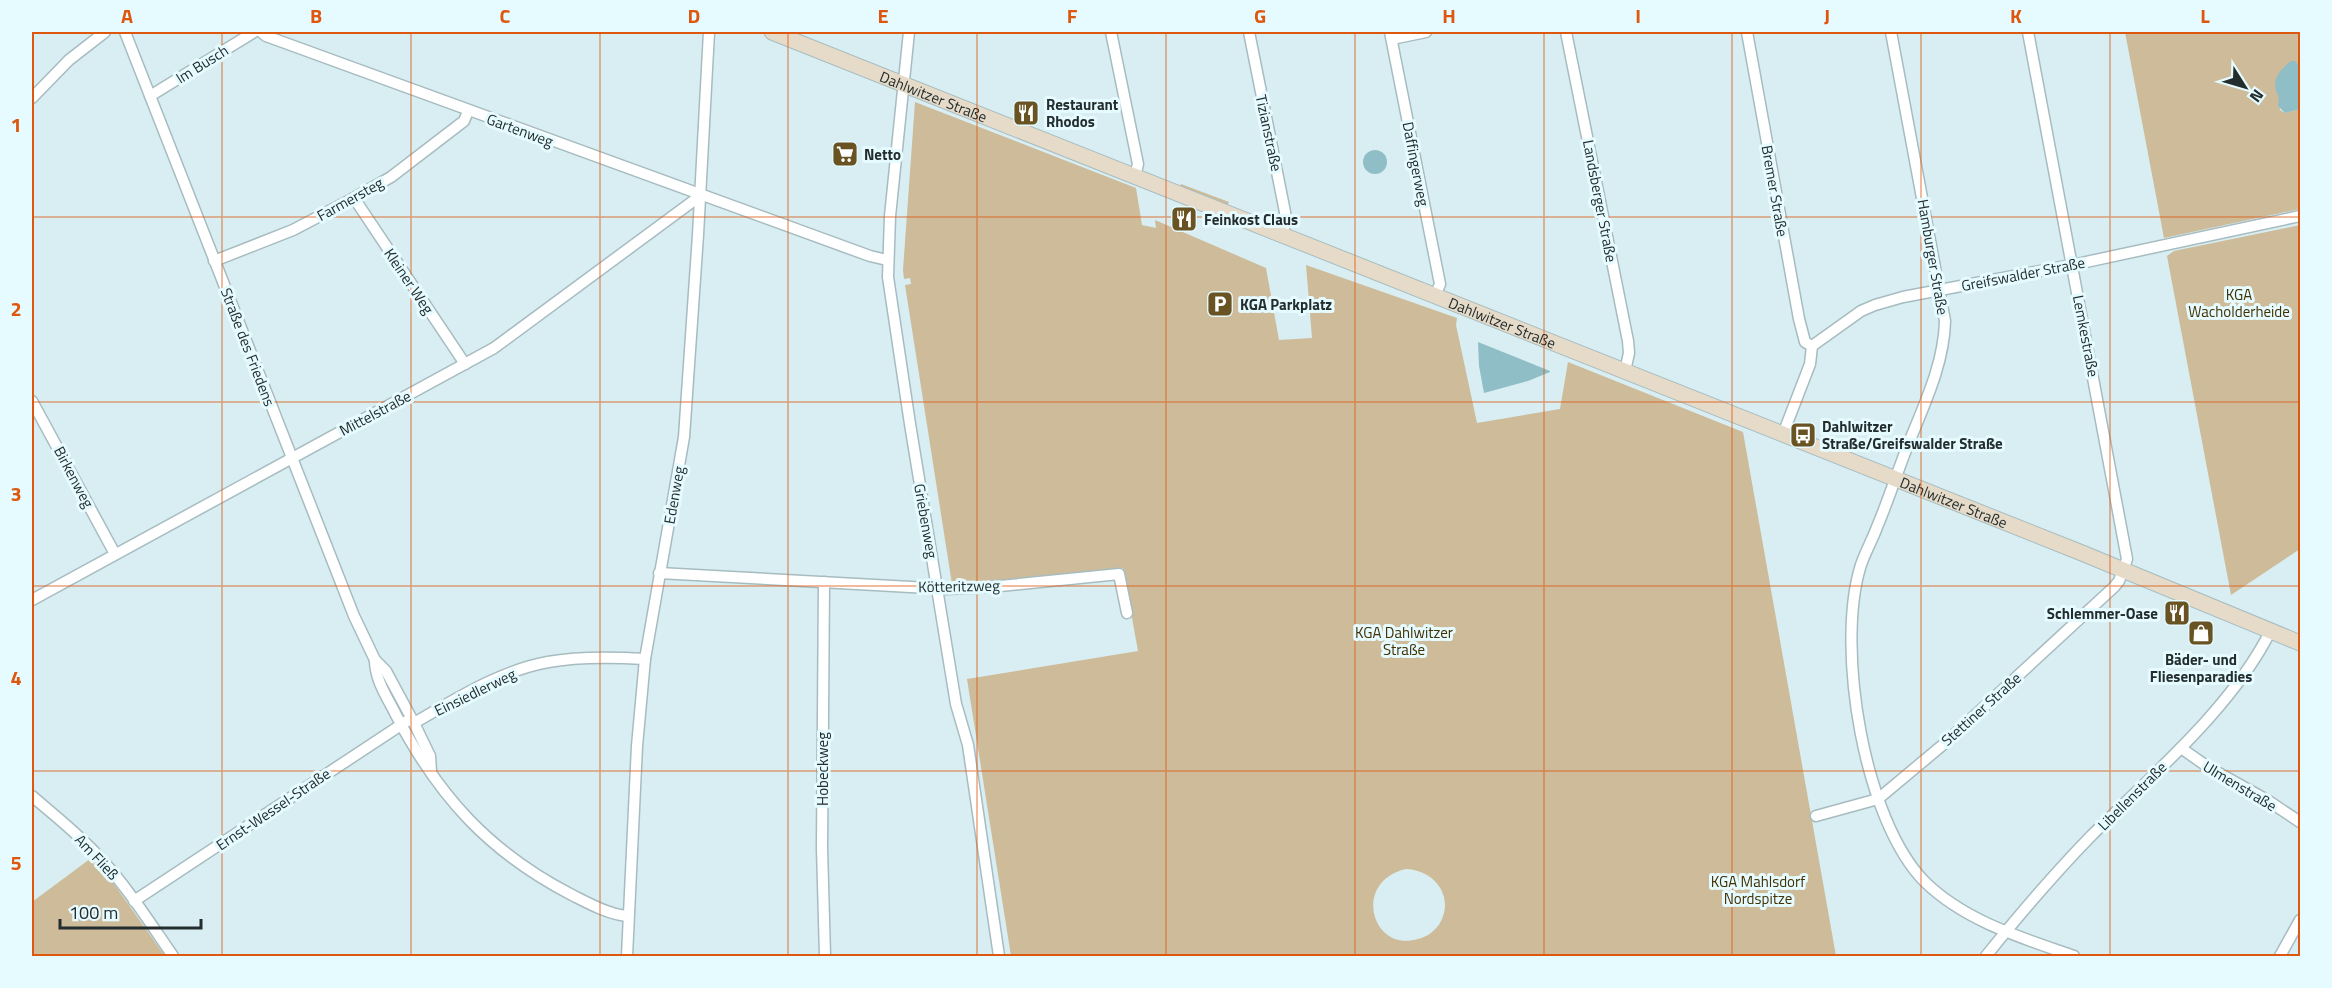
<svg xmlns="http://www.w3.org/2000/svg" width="2332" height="988" font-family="'Titillium Web',sans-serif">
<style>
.green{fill:#cdbb9a;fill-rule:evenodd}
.water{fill:#8fbec6}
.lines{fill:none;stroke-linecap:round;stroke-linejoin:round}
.street-casing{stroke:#a7bcc0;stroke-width:13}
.secondary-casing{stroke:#a7bcc0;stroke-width:17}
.street{stroke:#fff;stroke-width:10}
.secondary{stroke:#e5dbc8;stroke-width:15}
.grid{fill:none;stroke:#de570e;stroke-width:1.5;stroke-opacity:0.55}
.labels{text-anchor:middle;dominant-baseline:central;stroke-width:6;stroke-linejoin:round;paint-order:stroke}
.street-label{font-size:15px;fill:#242d2e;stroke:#e5fbff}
.poi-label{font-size:15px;font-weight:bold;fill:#242d2e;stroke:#e5fbff;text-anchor:start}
.park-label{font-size:15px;fill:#433002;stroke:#e5fbff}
.neatline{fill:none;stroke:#de570e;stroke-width:2}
.grid-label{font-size:20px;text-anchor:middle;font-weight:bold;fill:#de570e}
</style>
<rect width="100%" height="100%" fill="#d8eef2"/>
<g class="green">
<path d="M2125 32H2300V67L2299 64 2279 97 2280 110 2285 113 2300 109V209L2164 238Z"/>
<path d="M915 102 1136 188 1142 225 1156 228 1155 220 1266 268 1279 340 1312 338 1306 265 1457 318 1456 325 1477 423 1560 409 1568 362 1743 432 1836 956H1011L967 679 1138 651 1123 568 1006 582 952 584 905 285 911 284 910 278 904 279 903 270ZM1406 869C1434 870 1455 896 1440 923 1435 931 1427 937 1418 939 1371 953 1352 881 1406 869Z"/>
<path d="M1181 184 1229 202 1227 206 1180 188Z"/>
<path d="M2300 225V549L2231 595 2167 256 2174 251Z"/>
<path d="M94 856 165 956H32V902Z"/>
</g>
<g class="water">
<path d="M2291 61H2295L2300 67V109L2285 113 2278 106 2279 97C2270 82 2278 71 2291 61Z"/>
<circle cx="1375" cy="162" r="12"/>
<path d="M1478 342 1550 371V372L1528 381 1484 393 1479 366Z"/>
</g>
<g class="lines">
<defs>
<g id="street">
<path d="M125 32 354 616 375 660 386 671 414 723 430 756 431 771"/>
<path d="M261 32 266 36 870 256 887 260"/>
<path d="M909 32 890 216 888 277 910 424 956 704 968 745 999 956"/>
<path d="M1111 32 1138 164 1135 176"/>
<path d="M1249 32 1285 212 1286 221 1282 234"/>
<path d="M1390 32 1440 284 1435 296"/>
<path d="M1566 32 1628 341 1629 353 1625 371"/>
<path d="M1747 32 1799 319 1805 342 1812 346"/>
<path d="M1891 32 1945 321C1944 366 1922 409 1906 450 1896 476 1888 501 1877 527 1872 541 1864 554 1860 568 1836 649 1864 821 1925 882 1965 921 2022 938 2074 956"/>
<path d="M1392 39 1426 32"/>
<path d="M150 96 254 32"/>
<path d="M32 98 69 60 105 32"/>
<path d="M354 198 465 364"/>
<path d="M214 261 293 230 354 198 391 177 464 121 468 111"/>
<path d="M32 401 115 554"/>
<path d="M1783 434 1810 364 1812 346 1861 311 1875 305 1903 297 2072 265 2300 216"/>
<path d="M659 573 947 589 990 587 1119 574 1127 613"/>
<path d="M824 582 822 848 825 956"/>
<path d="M32 600 494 348 700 196"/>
<path d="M375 660C375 680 387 697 396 715 439 797 489 852 572 895 590 904 608 914 627 916"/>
<path d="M414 723C456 699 499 671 548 662 580 656 613 657 645 659"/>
<path d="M2181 748 2208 767 2267 800 2300 822"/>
<path d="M32 796C55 816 80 835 101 859 128 888 150 923 173 956"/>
<path d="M1816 816 1878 799 1945 743 2114 587 2119 581 2127 559 2028 32"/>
<path d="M134 901 407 721"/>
<path d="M627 956 637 746 645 659 684 437 698 235 709 32"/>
<path d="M1986 956C2019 915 2054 874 2091 836 2151 776 2233 707 2271 630"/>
<path d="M2280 956 2300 920"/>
</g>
<g id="secondary">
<path id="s1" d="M772 32 2082 553 2300 643"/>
</g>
</defs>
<use href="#street" class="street-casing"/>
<use href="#secondary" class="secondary-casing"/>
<use href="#street" class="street"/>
<use href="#secondary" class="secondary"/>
</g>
<path class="grid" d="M222 32V956M411 32V956M600 32V956M788 32V956M977 32V956M1166 32V956M1355 32V956M1544 32V956M1732 32V956M1921 32V956M2110 32V956M32 217H2300M32 402H2300M32 586H2300M32 771H2300"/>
<defs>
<symbol id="restaurant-square" viewBox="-11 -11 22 22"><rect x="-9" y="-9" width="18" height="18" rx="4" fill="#695322" stroke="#e5fbff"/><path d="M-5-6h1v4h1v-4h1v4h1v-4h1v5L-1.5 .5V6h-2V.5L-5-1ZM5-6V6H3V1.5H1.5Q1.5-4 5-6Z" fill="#fff"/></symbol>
<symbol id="supermarket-square" viewBox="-11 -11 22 22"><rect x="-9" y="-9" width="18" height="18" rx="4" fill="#695322" stroke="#e5fbff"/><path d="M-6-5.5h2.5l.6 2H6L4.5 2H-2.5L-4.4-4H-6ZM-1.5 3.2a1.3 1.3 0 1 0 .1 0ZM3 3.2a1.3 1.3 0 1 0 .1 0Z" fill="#fff"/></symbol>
<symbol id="parking-square" viewBox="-11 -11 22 22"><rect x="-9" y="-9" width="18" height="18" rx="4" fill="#695322" stroke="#e5fbff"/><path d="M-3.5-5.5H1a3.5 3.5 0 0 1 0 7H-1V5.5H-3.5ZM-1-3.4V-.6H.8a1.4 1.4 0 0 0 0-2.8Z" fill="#fff"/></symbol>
<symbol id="bus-square" viewBox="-11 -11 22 22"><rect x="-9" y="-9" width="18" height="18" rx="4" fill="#695322" stroke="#e5fbff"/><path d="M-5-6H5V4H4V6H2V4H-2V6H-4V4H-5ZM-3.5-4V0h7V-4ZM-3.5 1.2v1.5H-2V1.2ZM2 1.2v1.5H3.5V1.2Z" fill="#fff"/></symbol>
<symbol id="shop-square" viewBox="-11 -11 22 22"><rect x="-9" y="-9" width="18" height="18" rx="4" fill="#695322" stroke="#e5fbff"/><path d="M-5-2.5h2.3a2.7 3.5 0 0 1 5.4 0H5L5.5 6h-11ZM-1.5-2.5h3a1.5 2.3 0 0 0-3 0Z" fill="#fff"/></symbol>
</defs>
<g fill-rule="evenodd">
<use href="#restaurant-square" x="1011" y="98" width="30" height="30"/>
<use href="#supermarket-square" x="830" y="139" width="30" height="30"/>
<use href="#restaurant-square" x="1169" y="204" width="30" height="30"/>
<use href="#parking-square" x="1205" y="289" width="30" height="30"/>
<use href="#bus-square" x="1788" y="420" width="30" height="30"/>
<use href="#restaurant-square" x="2162" y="598" width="30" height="30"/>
<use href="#shop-square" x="2186" y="618" width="30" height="30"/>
</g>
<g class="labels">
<g class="street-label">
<text transform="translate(202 64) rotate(-32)">Im Busch</text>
<text stroke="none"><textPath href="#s1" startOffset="174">Dahlwitzer Straße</textPath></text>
<text transform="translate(520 130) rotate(20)">Gartenweg</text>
<text transform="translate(1269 133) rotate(78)">Tizianstraße</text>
<text transform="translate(1416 164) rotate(79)">Daffingerweg</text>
<text transform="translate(1775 191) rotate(80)">Bremer Straße</text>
<text transform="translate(350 199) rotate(-29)">Farmersteg</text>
<text transform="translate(1600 201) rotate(79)">Landsberger Straße</text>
<text transform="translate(1933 257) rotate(80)">Hamburger Straße</text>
<text transform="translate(2023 274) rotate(-11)">Greifswalder Straße</text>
<text transform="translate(409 281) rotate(56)">Kleiner Weg</text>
<text stroke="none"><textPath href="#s1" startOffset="786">Dahlwitzer Straße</textPath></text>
<text transform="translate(2086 336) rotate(79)">Lemkestraße</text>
<text transform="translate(248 347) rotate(69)">Straße des Friedens</text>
<text transform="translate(375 413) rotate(-28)">Mittelstraße</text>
<text transform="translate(74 477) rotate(62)">Birkenweg</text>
<text transform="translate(674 495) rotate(-80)">Edenweg</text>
<text stroke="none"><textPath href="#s1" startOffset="1272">Dahlwitzer Straße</textPath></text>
<text transform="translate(926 521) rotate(80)">Griebenweg</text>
<text transform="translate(959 586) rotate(-1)">Kötteritzweg</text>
<text transform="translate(475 692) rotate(-26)">Einsiedlerweg</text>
<text transform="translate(1981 709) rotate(-42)">Stettiner Straße</text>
<text transform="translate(822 769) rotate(-90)">Hobeckweg</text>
<text transform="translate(2240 786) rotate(31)">Ulmenstraße</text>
<text transform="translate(2132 796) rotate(-45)">Libellenstraße</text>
<text transform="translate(273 809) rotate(-34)">Ernst-Wessel-Straße</text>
<text transform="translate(97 857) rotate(47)">Am Fließ</text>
</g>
<g class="poi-label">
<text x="1046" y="104">Restaurant<tspan x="1046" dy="17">Rhodos</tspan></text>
<text x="864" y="154">Netto</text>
<text x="1204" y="219">Feinkost Claus</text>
<text x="1240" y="304">KGA Parkplatz</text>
<text x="1822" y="426">Dahlwitzer<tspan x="1822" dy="17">Straße/Greifswalder Straße</tspan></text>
<text x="2158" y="613" text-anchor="end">Schlemmer-Oase</text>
<text x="2201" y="659" text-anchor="middle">Bäder- und<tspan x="2201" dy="17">Fliesenparadies</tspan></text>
</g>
<g class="park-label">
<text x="2239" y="294">KGA<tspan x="2239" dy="17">Wacholderheide</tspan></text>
<text x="1404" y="632">KGA Dahlwitzer<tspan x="1404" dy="17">Straße</tspan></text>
<text x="1758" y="881">KGA Mahlsdorf<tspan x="1758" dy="17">Nordspitze</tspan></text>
</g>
</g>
<rect width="2332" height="988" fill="none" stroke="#e5fbff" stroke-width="66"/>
<g transform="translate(2245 87) rotate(127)" stroke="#e5fbff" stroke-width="4.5" paint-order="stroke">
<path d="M0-4.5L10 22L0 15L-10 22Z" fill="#242d2e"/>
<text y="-9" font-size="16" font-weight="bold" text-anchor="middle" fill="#242d2e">N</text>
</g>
<path d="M60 919v9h141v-9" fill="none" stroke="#242d2e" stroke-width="3"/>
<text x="69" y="919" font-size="18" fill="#242d2e" stroke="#e5fbff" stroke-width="4.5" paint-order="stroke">100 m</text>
<rect x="33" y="33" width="2266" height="922" class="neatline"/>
<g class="grid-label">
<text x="127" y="23">A</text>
<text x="316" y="23">B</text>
<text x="505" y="23">C</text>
<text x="694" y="23">D</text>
<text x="883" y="23">E</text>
<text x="1072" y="23">F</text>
<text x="1260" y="23">G</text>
<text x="1449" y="23">H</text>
<text x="1638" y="23">I</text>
<text x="1827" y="23">J</text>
<text x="2016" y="23">K</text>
<text x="2205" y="23">L</text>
<text x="16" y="132">1</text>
<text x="16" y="316">2</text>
<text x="16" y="501">3</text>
<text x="16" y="685">4</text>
<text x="16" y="870">5</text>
</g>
</svg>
